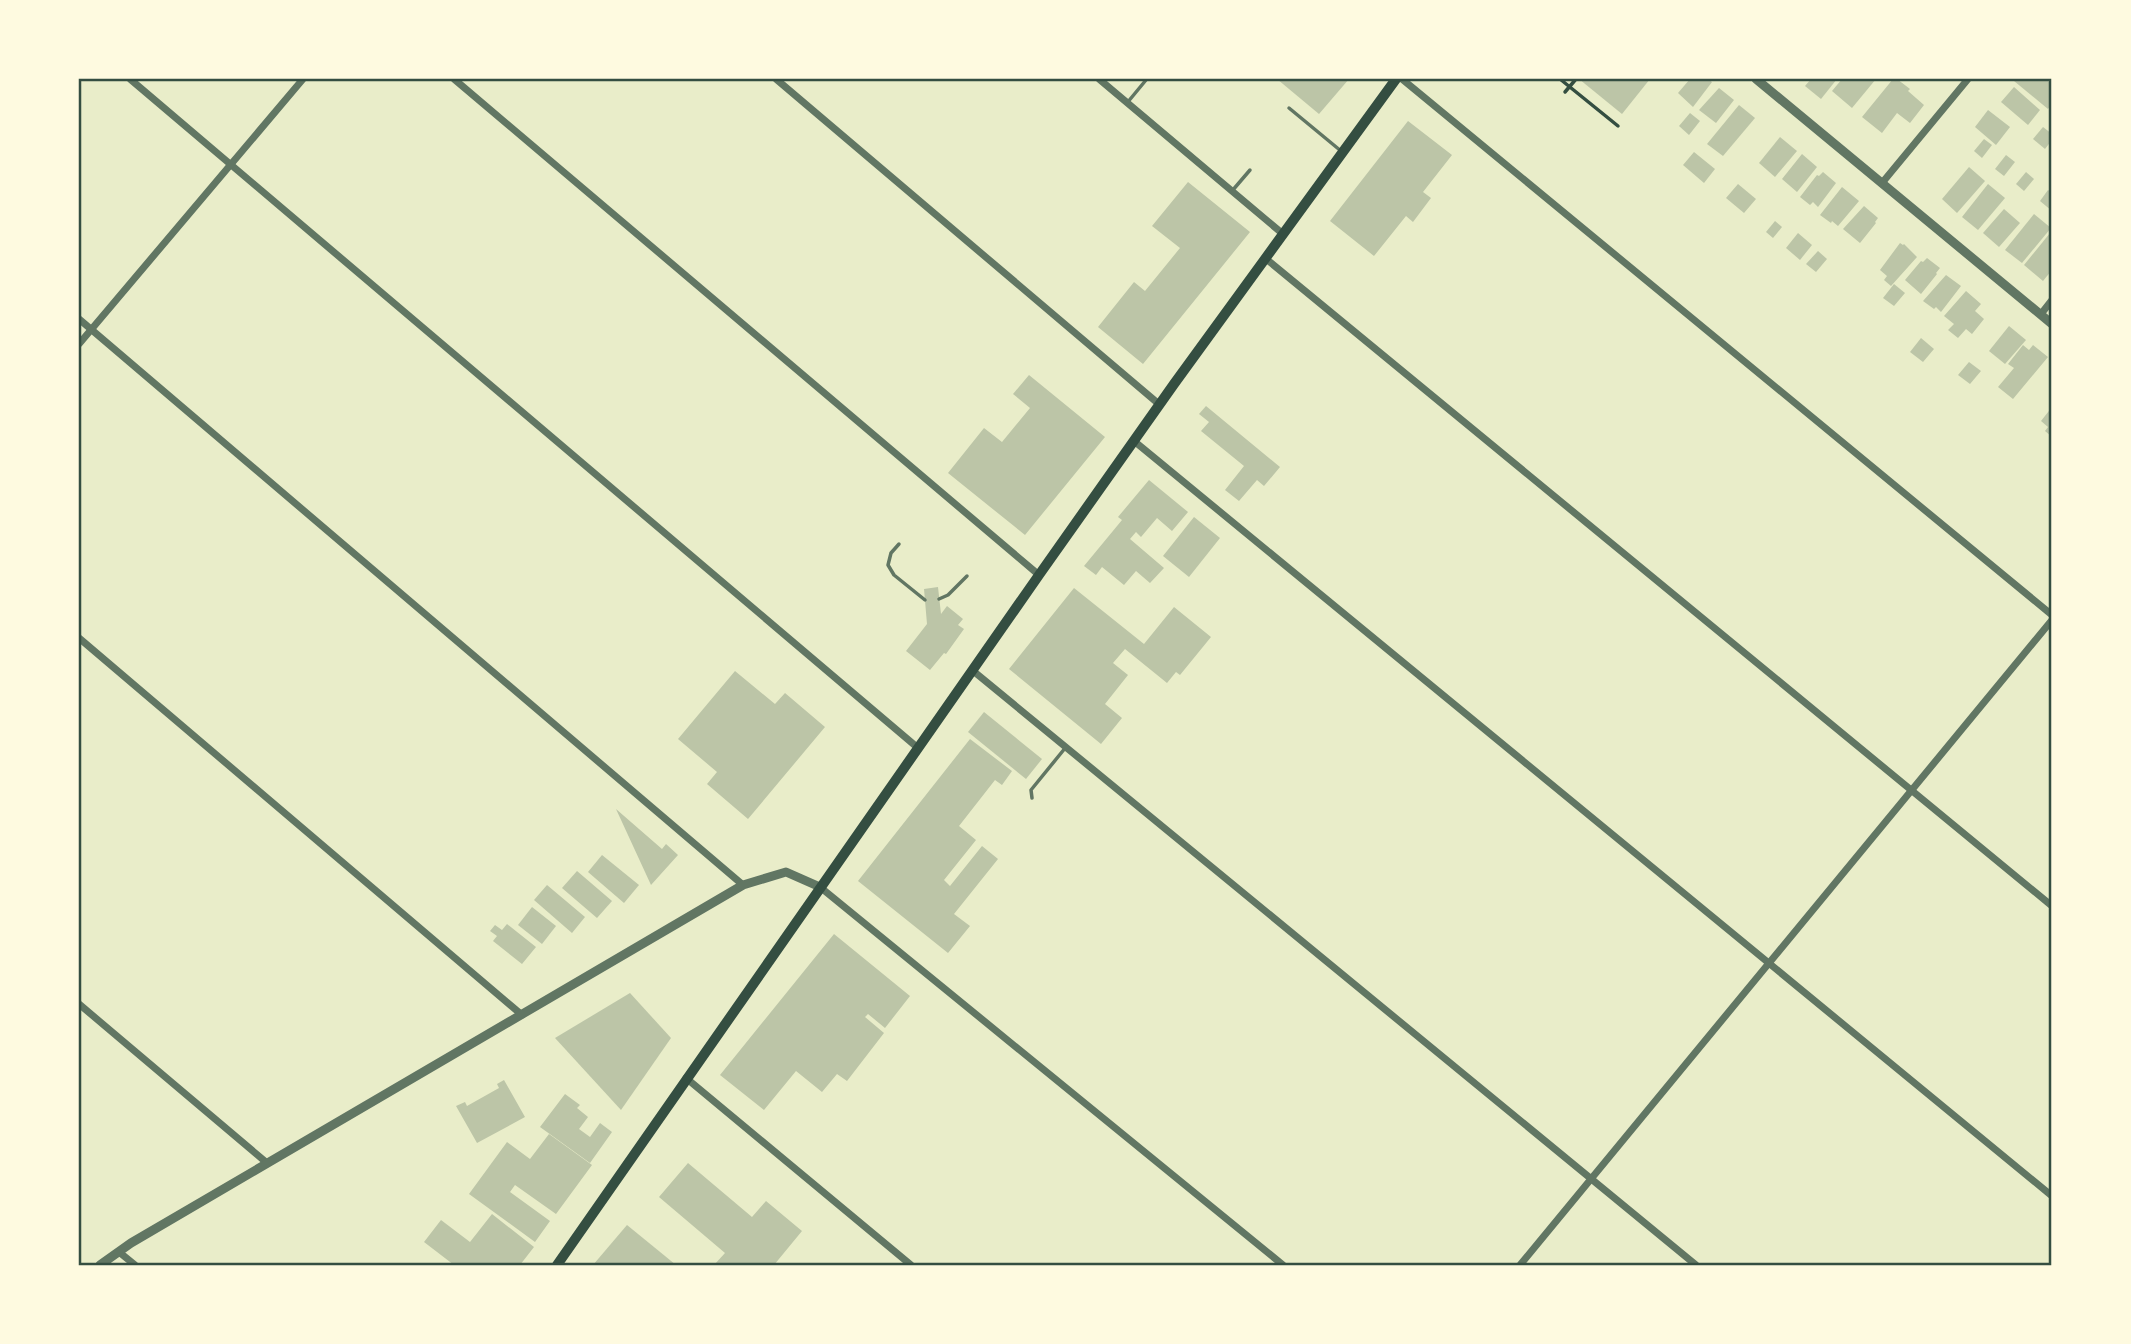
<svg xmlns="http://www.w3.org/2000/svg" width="2131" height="1344" font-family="Helvetica,sans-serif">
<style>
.building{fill:#bcc5a7}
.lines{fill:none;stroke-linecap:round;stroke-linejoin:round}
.path{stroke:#344e41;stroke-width:3.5}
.service{stroke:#617663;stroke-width:3.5}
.minor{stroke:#617663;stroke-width:7}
.tertiary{stroke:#617663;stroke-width:9}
.primary{stroke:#344e41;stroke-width:10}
.neatline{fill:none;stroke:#344e41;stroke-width:2.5}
</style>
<rect width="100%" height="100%" fill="#e9edc9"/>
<g class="building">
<path d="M1277 79H1349L1319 114Z"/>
<path d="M1579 79H1650L1622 114Z"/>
<path d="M1690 79H1708L1712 82 1693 107 1678 93Z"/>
<path d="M1811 79H1837L1821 99 1805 86Z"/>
<path d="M1842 79H1876L1852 108 1832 91Z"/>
<path d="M1893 79H1897L1910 89 1908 91 1924 105 1910 123 1897 113 1882 133 1862 117Z"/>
<path d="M2016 79H2045L2052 84V103L2048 109 2014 81Z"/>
<path d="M2014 87 2040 110 2028 125 2001 102Z"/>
<path d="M1719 88 1734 100 1716 123 1699 110Z"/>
<path d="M1739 105 1755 118 1723 156 1707 144Z"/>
<path d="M1988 110 2010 127 1996 145 1975 127Z"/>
<path d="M1690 113 1700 121 1689 135 1679 126Z"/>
<path d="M1408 121 1452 155 1423 192 1431 198 1413 222 1406 216 1374 256 1330 221Z"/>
<path d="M2043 127 2052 134V140L2045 149 2033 139Z"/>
<path d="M1780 137 1797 151 1775 177 1759 163Z"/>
<path d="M1984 139 1992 145 1982 158 1974 151Z"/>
<path d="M1694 152 1715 169 1704 183 1683 165Z"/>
<path d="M1802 154 1817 167 1797 192 1782 179Z"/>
<path d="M2006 155 2015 162 2004 176 1995 169Z"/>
<path d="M1969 167 1985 181 1957 213 1942 199Z"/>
<path d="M1823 172 1836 183 1818 207 1813 202 1810 205 1800 197 1817 175 1819 176Z"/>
<path d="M2026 172 2034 179 2024 191 2016 184Z"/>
<path d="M1188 182 1250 232 1143 364 1098 327 1134 282 1145 291 1180 248 1152 226Z"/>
<path d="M1738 184 1756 199 1744 213 1726 198Z"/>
<path d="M1988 184 2005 198 1978 230 1962 217Z"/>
<path d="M1842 187 1859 201 1838 226 1832 221 1831 223 1820 215Z"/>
<path d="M2048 190 2052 193V211L2040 201Z"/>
<path d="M1864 206 1878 218 1875 222 1876 223 1860 243 1843 229Z"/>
<path d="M2004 209 2020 223 1999 247 1983 233Z"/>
<path d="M2034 214 2051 228 2022 263 2005 250Z"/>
<path d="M1775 221 1782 227 1773 238 1766 232Z"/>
<path d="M1798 233 1812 245 1800 260 1786 248Z"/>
<path d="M2050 233 2052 235V270L2043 281 2024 265Z"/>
<path d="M1900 243 1903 245 1904 244 1917 257 1891 286 1884 280 1887 276 1880 270Z"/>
<path d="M1818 251 1827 259 1816 272 1806 264Z"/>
<path d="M1927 258 1940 268 1936 273 1937 274 1921 294 1905 280 1921 261 1923 262Z"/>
<path d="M1946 275 1961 286 1941 312 1936 307 1934 309 1923 301Z"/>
<path d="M1894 284 1905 293 1894 306 1883 298Z"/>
<path d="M1966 291 1981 304 1975 311 1984 319 1972 334 1966 329 1958 338 1948 330 1954 324 1944 316Z"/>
<path d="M2009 326 2026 340 2005 364 1989 351Z"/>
<path d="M1921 338 1934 349 1923 362 1910 352Z"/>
<path d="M2023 345 2029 350 2033 345 2048 357 2013 399 1998 387 2014 368 2008 364Z"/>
<path d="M1969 362 1981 371 1970 384 1958 375Z"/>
<path d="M1029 375 1105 437 1025 535 948 473 984 428 1002 442 1030 408 1013 394Z"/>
<path d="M1206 406 1280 467 1264 486 1257 480 1239 501 1225 490 1244 466 1201 431 1209 422 1199 414Z"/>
<path d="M2052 407V437L2045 431 2048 427 2041 421Z"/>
<path d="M1149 480 1188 512 1172 531 1157 518 1141 537 1136 532 1130 539 1164 568 1150 583 1136 571 1124 585 1102 567 1096 575 1084 566 1122 520 1118 517Z"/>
<path d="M1194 517 1220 538 1189 577 1163 556Z"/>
<path d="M938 587 941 614 947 606 963 619 958 625 964 629 946 654 944 653 930 670 906 651 927 624 924 589Z"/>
<path d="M1074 588 1144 644 1174 607 1211 637 1180 675 1176 672 1167 683 1125 649 1113 663 1128 675 1105 704 1122 718 1101 744 1009 669Z"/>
<path d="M735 671 775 704 785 693 825 727 748 819 707 784 717 772 678 739Z"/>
<path d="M984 712 1042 759 1026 779 968 732Z"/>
<path d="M970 739 1012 771 1002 785 995 780 959 826 976 840 944 880 950 886 982 846 998 859 954 914 970 926 948 953 858 881Z"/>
<path d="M616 809 662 849 666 844 678 855 651 885Z"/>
<path d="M602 855 639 885 624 903 588 872Z"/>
<path d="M577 871 612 901 597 918 562 888Z"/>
<path d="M547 885 585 917 572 933 534 900Z"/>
<path d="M532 907 556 926 542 944 518 925Z"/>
<path d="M507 924 536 947 522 964 493 941 497 936 490 931 495 925 502 930Z"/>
<path d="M834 934 910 996 885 1028 868 1014 865 1017 884 1033 847 1081 837 1074 822 1092 796 1071 764 1110 720 1075Z"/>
<path d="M630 993 671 1038 621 1110 555 1038Z"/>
<path d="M504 1080 525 1117 477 1143 456 1106 465 1102 467 1106 499 1088 497 1084Z"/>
<path d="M565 1094 580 1105 577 1108 588 1117 579 1129 590 1137 600 1123 612 1132 590 1163 540 1127Z"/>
<path d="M549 1134 592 1165 556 1214 515 1185 510 1192 550 1221 535 1242 469 1194 507 1142 530 1159Z"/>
<path d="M688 1163 752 1217 766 1201 802 1231 774 1265H714L725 1253 659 1197Z"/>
<path d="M492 1214 534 1247 520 1265H454L424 1242 441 1220 470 1242Z"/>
<path d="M627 1225 676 1265H593Z"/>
</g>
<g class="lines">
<g class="path">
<path d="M1428 79H1430"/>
<path d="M1560 79 1618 126"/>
<path d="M1565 92 1576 79"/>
</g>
<g class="service">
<path d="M1127 103 1146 80"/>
<path d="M1289 108 1341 151"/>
<path d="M1232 191 1250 170"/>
<path d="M899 544 891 553 888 565 894 575 925 600"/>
<path d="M939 599 948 595 967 576"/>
<path d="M1032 798 1031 790 1066 747"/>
</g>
<g class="minor">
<path d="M130 79 918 748"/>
<path d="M454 79 1039 575"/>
<path d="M776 79 1160 405"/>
<path d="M1099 79 1283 234"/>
<path d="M1402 79 2052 615"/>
<path d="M1882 183 1968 79"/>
<path d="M1265 258 2052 906"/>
<path d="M2041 314 2052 300"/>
<path d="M79 319 743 885"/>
<path d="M79 344 303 79"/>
<path d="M1134 441 2052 1196"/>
<path d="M79 638 522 1015"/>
<path d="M972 670 1696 1265"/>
<path d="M820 887 1283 1265"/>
<path d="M79 1004 267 1163"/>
<path d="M686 1078 911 1265"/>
<path d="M119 1252 135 1265"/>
<path d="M1520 1265 2052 620"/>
</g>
<g class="tertiary">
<path d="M1756 79 2052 324"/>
<path d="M100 1265 131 1243 743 885 786 872 820 887"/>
</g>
<path class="primary" d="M557 1265 1039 575 1174 384 1396 79"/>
</g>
<rect width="2131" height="1344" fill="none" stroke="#fefae0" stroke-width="161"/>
<rect x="80" y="80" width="1970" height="1184" class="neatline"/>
</svg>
